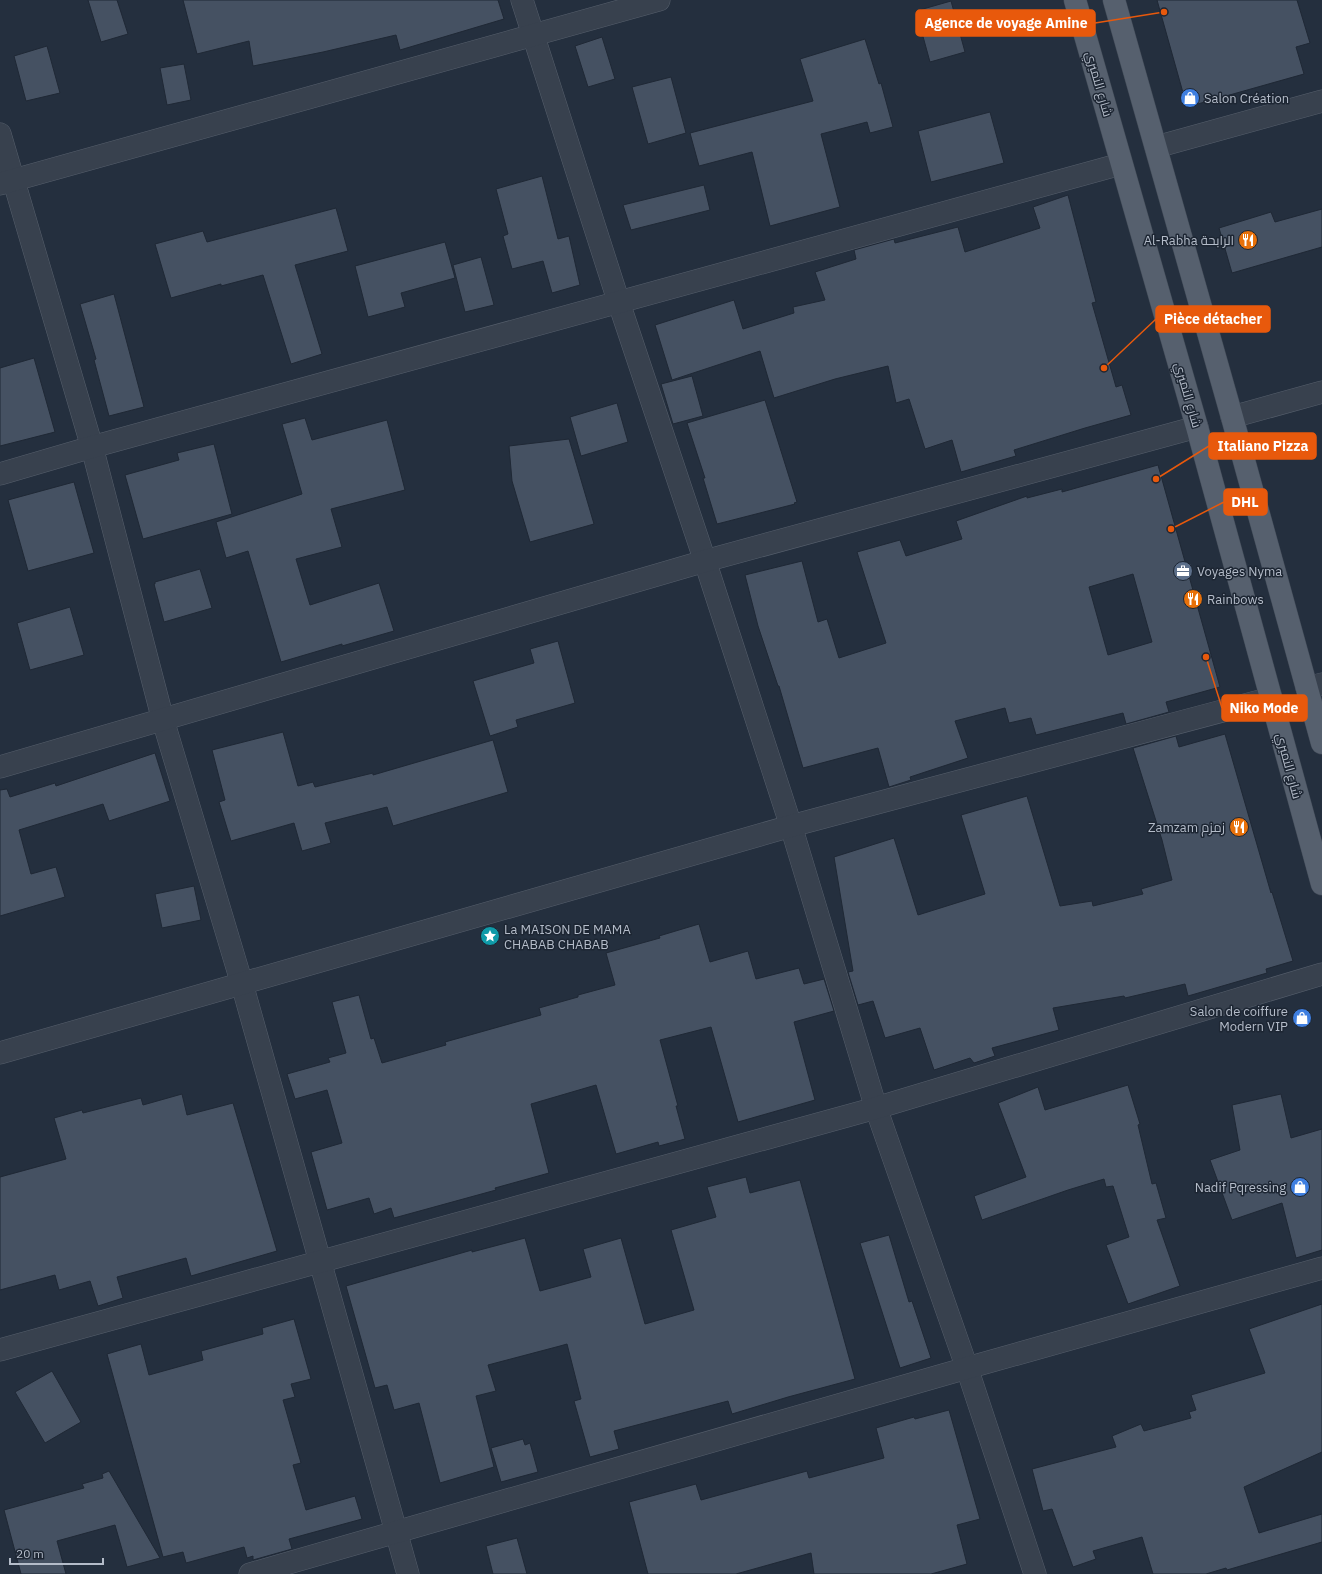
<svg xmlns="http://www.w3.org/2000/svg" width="1322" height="1574" font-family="'IBM Plex Sans',Cairo,sans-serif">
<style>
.building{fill:#455162;stroke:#1f2835;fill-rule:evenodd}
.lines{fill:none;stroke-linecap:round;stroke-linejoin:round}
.minor-casing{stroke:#565f6c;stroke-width:23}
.major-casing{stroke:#414a57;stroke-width:23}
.minor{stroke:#38414e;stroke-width:22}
.major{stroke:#56606e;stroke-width:22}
.labels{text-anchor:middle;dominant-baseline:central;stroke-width:3;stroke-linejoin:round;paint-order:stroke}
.street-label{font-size:13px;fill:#b4bcc9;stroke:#1d2633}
.poi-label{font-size:13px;fill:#b4bcc9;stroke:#1d2633;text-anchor:start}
.leader{fill:none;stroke:#e8590c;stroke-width:1.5}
.callout-dot{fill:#e8590c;stroke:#1d2633;stroke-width:1.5}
.callout{fill:#e8590c;stroke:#e8590c;stroke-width:1.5}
.callout-label{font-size:14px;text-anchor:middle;font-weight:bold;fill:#fff}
</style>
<rect width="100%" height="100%" fill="#242f3e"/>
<g class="building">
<path d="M88 0H117L128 34 101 42Z"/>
<path d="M183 0H498L504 19 400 50 396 35 323 52 253 66 249 41 197 54Z"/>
<path d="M1157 0H1297L1310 43 1296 47 1304 74 1187 107Z"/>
<path d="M951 1 965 52 930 62 916 11Z"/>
<path d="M602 37 615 79 588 87 575 46Z"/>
<path d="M865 39 879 84 881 83 893 127 870 133 867 122 821 134 840 207 770 226 752 152 699 166 690 133 813 101 800 59Z"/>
<path d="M47 46 60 93 26 101 14 56Z"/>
<path d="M184 64 191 100 167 105 160 68Z"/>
<path d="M671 77 686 133 648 144 632 87Z"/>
<path d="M990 112 1004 163 931 182 918 131Z"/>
<path d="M542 176 558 239 569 236 580 285 552 293 543 261 512 269 503 236 508 234 496 189Z"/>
<path d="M704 185 710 210 631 230 623 205Z"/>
<path d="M1068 195 1096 302 1092 303 1116 387 1122 385 1131 415 1085 428 1014 450 1016 456 961 472 952 440 925 449 909 399 896 403 888 366 835 379 774 398 760 351 672 380 655 325 734 300 743 329 794 313 793 307 825 300 815 272 856 259 854 250 894 239 895 243 958 227 965 252 1040 228 1033 207Z"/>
<path d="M336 208 348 251 295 265 322 354 291 364 263 275 221 286V284L171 298 155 244 203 231 207 242Z"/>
<path d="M1322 209V247L1232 273 1219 228 1271 212 1275 222Z"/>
<path d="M445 242 455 278 401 293 405 307 368 317 355 266Z"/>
<path d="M481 257 494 305 465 312 453 265Z"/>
<path d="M114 294 144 407 109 416 94 360 96 359 80 304Z"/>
<path d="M34 358 55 432 0 446V368Z"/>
<path d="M692 376 703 416 673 424 661 384Z"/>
<path d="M765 400 797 502 794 503 795 504 717 524 703 478H705L687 423Z"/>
<path d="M617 403 628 442 581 456 570 417Z"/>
<path d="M305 418 312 440 387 420 405 490 331 509 342 547 296 559 310 605 379 583 394 631 342 646V644L281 662 248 551 226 558 216 522 302 494 282 424Z"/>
<path d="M569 439 594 524 530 542 512 481 509 446Z"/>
<path d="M214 444 232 514 143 539 125 475 179 460 177 453Z"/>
<path d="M1158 465 1220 687 1166 702 1169 712 1126 724 1123 713 1036 735 1031 718 1009 723 1005 708 955 721 968 758 910 777 911 780 889 787 878 748 803 768 779 686H778L758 626 745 575 802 561 818 622 827 619 839 658 886 643 857 552 900 540 906 556 962 539 956 521 1027 496V498L1062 489V492ZM1133 574 1152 642 1108 655 1089 587Z"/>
<path d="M74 482 94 553 28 571 8 500Z"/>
<path d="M200 569 212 608 164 622 154 584H155V582Z"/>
<path d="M70 607 84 655 30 670 17 623Z"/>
<path d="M558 641 575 703 516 720 518 727 490 736 473 681 534 663 530 649Z"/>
<path d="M283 732 298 786 313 782 315 787 373 773V775L493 740 508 792 393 826 387 807 325 823 331 843 302 851 294 823 231 841 219 802 225 800 212 750Z"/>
<path d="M1225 734 1271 893 1272 892 1293 961 1266 969 1267 973 1188 996 1185 984 1125 998 1124 996 1053 1008 1059 1030 992 1048 995 1056 974 1063 970 1058 934 1070 920 1028 885 1038 873 1001 858 1005 848 972 853 971 834 857 894 838 918 915 985 894 961 815 1027 796 1060 906 1092 901 1093 906 1143 894 1141 889 1172 880 1162 840 1133 748 1176 736 1179 747Z"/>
<path d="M155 753 170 801 109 821 103 804 19 830 31 874 56 867 65 897 0 916V790L7 789 10 797 55 783 56 786Z"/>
<path d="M194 886 201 920 162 928 155 894Z"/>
<path d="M699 924 710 962 748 951 756 979 799 968 804 984 824 979 834 1011 794 1022 815 1100 738 1122 711 1027 660 1040 678 1106H676L685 1139 659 1146 658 1142 616 1154 596 1085 531 1104 549 1173 495 1188 496 1190 394 1218 391 1208 374 1214 369 1198 327 1210 311 1152 342 1143 327 1090 295 1099 287 1074 330 1062 328 1058 346 1053 332 1002 359 995 371 1039 374 1038 382 1063 446 1045 445 1042 541 1015 539 1008 578 997V995L615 985 606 953 660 938 659 936Z"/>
<path d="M1128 1085 1140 1124 1138 1125 1152 1184 1156 1183 1166 1218 1157 1220 1180 1286 1128 1304 1106 1245 1129 1237 1113 1186 1106 1187 1104 1179 1068 1190 982 1220 974 1196 1026 1177 998 1103 1038 1087 1045 1110Z"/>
<path d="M182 1094 187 1115 233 1103 277 1251 191 1276 186 1258 117 1277 123 1298 98 1306 90 1281 59 1290 55 1275 0 1290V1177L66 1159 54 1118 82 1110 83 1113 141 1098 143 1105Z"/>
<path d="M1281 1094 1291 1138 1322 1129V1250L1296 1258 1282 1203 1232 1220 1210 1160 1240 1150 1232 1105Z"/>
<path d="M746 1177 750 1193 800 1180 855 1379 788 1397 732 1414 728 1401 614 1431 619 1449 590 1457 574 1401 581 1399 567 1344 560 1346 488 1365 496 1391 476 1396 494 1467 440 1483 419 1403 394 1410 387 1385 375 1388 346 1286 472 1250V1252L525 1238 540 1291 591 1277 583 1249 621 1238 645 1324 694 1310 671 1230 716 1217 707 1187Z"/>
<path d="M889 1235 909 1302 912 1301 931 1358 900 1368 860 1243Z"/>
<path d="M1322 1304V1452L1244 1487 1259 1533 1322 1514V1542L1227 1570 1226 1568 1206 1574H1153L1142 1537 1093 1551 1096 1559 1073 1567 1052 1509 1043 1511 1032 1469 1116 1447 1112 1436 1141 1424 1144 1431 1191 1418 1189 1412 1196 1410 1191 1395 1265 1373 1249 1329Z"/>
<path d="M294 1319 311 1379 291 1384 295 1397 283 1400 301 1463 293 1465 306 1510 355 1496 362 1519 289 1539 292 1549 253 1560V1556L247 1558 244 1547 186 1563 183 1552 163 1557 107 1354 141 1344 149 1375 203 1360 201 1351 263 1334 262 1328Z"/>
<path d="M52 1371 81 1422 45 1443 15 1392Z"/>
<path d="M949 1410 980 1519 957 1525 967 1564 931 1574H814L811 1553 736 1574H648L629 1502 696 1484 701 1500 807 1471 809 1478 884 1458 876 1428 914 1417 915 1419Z"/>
<path d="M523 1439 525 1445 530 1443 538 1472 501 1482 491 1448Z"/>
<path d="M109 1471 160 1558 127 1567 115 1525 57 1541 66 1574H21L4 1510 84 1488 82 1484 103 1478 102 1474Z"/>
<path d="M517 1538 527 1574H493L486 1546Z"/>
</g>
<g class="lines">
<defs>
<g id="minor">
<path d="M522 0 619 303 705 561 791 826 876 1108 967 1368 1035 1574"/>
<path d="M0 134 92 447 163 720 242 984 408 1574"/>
<path d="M1156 147 1322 101"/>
<path d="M0 184 659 0"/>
<path d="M1232 417 1322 392"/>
<path d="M0 474 92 447 1121 164"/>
<path d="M1307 688 1322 684"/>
<path d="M0 767 705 561 1197 427"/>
<path d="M0 1053 791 826 1271 698"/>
<path d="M0 1350 876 1108 1322 974"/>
<path d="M250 1574 967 1368 1322 1268"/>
</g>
<g id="major">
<path d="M1075 0 1197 427 1322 884"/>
<path d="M1114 0 1232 417 1322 743"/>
</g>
</defs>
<use href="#minor" class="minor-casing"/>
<use href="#major" class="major-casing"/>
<use href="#minor" class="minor"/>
<use href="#major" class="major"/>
</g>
<defs>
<symbol id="shop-disc" viewBox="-11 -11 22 22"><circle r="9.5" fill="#3f7fe0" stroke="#1d2633"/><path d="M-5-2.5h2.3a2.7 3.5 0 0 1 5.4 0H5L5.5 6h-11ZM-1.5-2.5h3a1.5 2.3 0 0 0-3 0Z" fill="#fff"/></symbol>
<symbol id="restaurant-disc" viewBox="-11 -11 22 22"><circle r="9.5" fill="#e8710a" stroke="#1d2633"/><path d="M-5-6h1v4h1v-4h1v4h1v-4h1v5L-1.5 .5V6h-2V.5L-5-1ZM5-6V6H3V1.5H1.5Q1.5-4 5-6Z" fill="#fff"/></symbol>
<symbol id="office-disc" viewBox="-11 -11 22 22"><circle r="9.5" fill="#5c6f8a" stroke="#1d2633"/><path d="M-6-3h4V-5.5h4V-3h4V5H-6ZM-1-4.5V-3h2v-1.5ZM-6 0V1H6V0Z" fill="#fff"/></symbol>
<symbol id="sight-disc" viewBox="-11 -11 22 22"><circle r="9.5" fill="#0f9aa8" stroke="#1d2633"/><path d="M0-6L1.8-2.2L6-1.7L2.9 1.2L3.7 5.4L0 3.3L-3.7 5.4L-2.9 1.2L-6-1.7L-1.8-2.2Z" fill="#fff"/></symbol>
</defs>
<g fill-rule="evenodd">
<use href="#shop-disc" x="1179" y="87" width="22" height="22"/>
<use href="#restaurant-disc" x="1237" y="229" width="22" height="22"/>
<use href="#office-disc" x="1172" y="560" width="22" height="22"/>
<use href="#restaurant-disc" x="1182" y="588" width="22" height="22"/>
<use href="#restaurant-disc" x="1228" y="816" width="22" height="22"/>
<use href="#sight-disc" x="479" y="925" width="22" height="22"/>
<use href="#shop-disc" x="1291" y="1007" width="22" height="22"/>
<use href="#shop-disc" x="1289" y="1176" width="22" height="22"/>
</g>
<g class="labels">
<g class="street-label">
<text transform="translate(1099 84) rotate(74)">شارع النميري</text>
<text transform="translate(1188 395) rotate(74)">شارع النميري</text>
<text transform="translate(1289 766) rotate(75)">شارع النميري</text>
</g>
<g class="poi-label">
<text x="1204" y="98">Salon Création</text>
<text x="1234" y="240" text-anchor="end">Al-Rabha الرابحة</text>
<text x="1197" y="571">Voyages Nyma</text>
<text x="1207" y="599">Rainbows</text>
<text x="1225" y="827" text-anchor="end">Zamzam زمزم</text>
<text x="504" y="929">La MAISON DE MAMA<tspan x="504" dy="15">CHABAB CHABAB</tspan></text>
<text x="1288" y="1011" text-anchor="end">Salon de coiffure<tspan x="1288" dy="15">Modern VIP</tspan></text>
<text x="1286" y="1187" text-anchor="end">Nadif Pqressing</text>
</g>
</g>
<path class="leader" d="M1164 12L1095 23M1104 368L1156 319M1156 479L1209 446M1171 529L1224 502M1206 657L1222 708"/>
<g class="callout-dot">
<circle cx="1164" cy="12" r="4"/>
<circle cx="1104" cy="368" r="4"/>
<circle cx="1156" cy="479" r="4"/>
<circle cx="1171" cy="529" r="4"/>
<circle cx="1206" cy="657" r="4"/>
</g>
<g class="callout">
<rect x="916" y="10" width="179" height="26" rx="4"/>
<rect x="1156" y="306" width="114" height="26" rx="4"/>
<rect x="1209" y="433" width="107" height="26" rx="4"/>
<rect x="1224" y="489" width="43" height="26" rx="4"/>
<rect x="1222" y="695" width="85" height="26" rx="4"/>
</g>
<g class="callout-label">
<text x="1006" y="28">Agence de voyage Amine</text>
<text x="1213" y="324">Pièce détacher</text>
<text x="1263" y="451">Italiano Pizza</text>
<text x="1245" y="507">DHL</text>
<text x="1264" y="713">Niko Mode</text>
</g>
<path d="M10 1558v6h93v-6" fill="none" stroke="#b4bcc9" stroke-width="2"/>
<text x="16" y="1558" font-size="12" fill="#b4bcc9" stroke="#1d2633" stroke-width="3" paint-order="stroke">20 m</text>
</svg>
